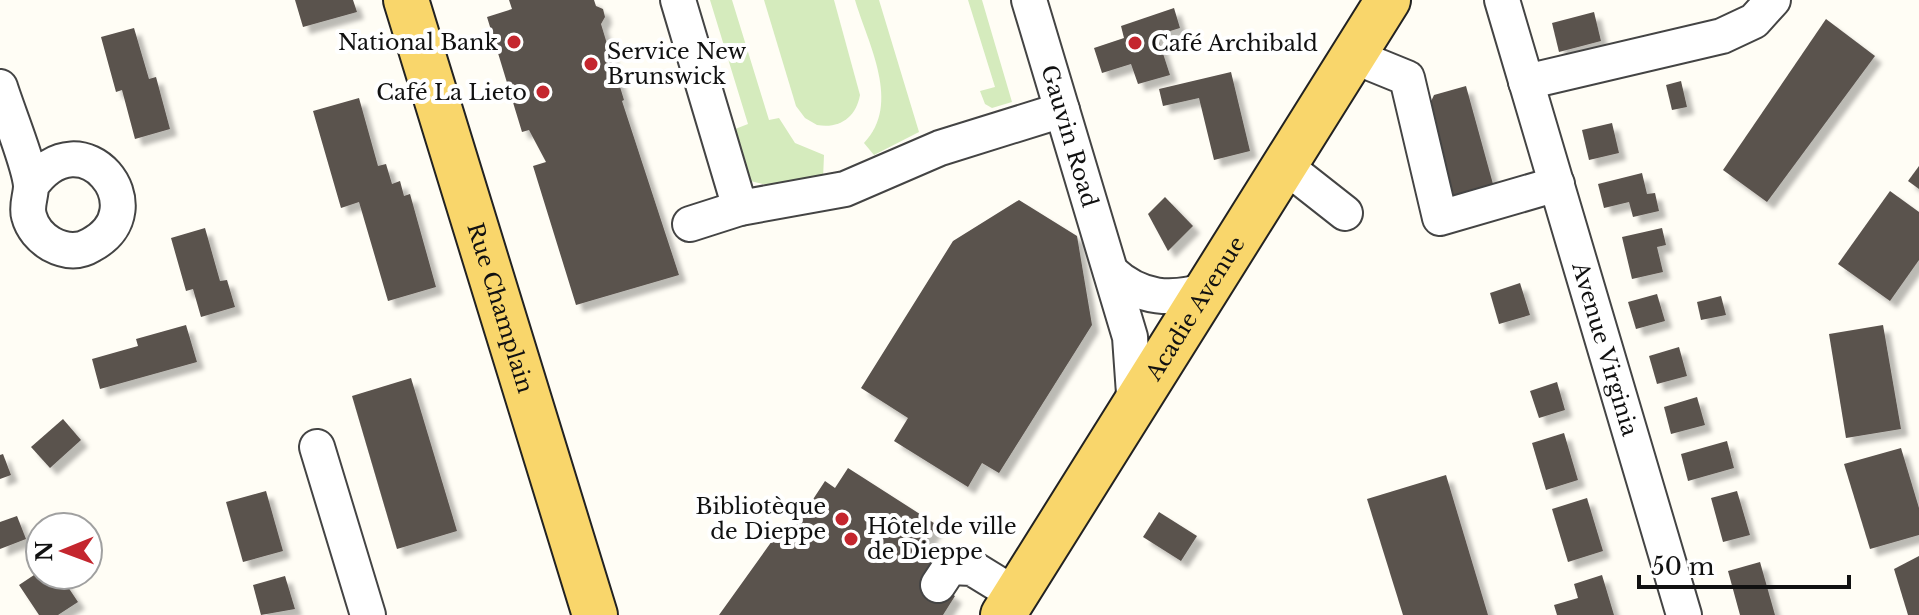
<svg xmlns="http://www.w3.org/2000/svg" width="1919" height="615" font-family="'Libre Baskerville',serif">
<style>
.green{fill:#d5ebbd}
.building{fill:#5a524d;filter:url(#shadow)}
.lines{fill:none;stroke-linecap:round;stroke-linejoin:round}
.minor-casing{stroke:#444;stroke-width:38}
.major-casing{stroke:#222;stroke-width:48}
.minor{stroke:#fff;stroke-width:34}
.major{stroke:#f9d66b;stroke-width:44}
.poi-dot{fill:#c4262e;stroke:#fff;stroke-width:3}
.labels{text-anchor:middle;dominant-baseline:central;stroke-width:8;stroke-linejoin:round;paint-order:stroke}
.poi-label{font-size:22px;fill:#111;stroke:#fff;text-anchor:end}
.street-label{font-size:22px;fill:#111;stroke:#fff}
</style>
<defs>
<filter id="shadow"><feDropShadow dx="7" dy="7" stdDeviation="2" flood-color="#0004"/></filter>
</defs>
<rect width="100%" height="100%" fill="#fffdf5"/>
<g class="green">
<path d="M710 0H732L769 120 779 118 795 143 824 155 823 179 772 186 750 181 730 131 748 124Z"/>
<path d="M764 0H834L860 95C856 117 840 129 817 125L805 118 796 106Z"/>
<path d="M855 0H879L919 132 874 155 864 143C902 104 868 44 855 0Z"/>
<path d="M968 0H982L1012 102 992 108 985 104 980 91 995 87Z"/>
</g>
<g class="building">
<path d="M295 0H353L357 12 303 27Z"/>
<path d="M509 0H594L596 6 603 9 605 17 601 24 624 100 622 101 679 275 576 305 533 166 546 162 529 130 522 132 487 17 512 9Z"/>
<path d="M1174 8 1180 28 1157 35 1170 75 1138 84 1131 64 1102 73 1094 48 1124 38 1121 26Z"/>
<path d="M1594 12 1601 41 1559 52 1552 23Z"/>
<path d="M1826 19 1875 56 1767 202 1723 170Z"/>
<path d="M134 28 149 79 156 77 170 129 135 139 122 90 116 92 101 37Z"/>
<path d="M1231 72 1250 151 1214 160 1199 98 1163 106 1159 89Z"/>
<path d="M1681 81 1687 107 1672 110 1666 85Z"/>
<path d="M1466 86 1496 195 1446 209 1427 110 1434 95Z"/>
<path d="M359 98 378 166 386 164 392 184 400 181 404 196 410 194 436 287 388 301 359 202 341 208 313 111Z"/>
<path d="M1612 123 1619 153 1589 160 1582 130Z"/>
<path d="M1919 166V189L1908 181Z"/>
<path d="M1642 173 1647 194 1655 193 1659 211 1633 217 1629 202 1604 208 1598 184Z"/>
<path d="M1890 191 1919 212V260L1890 301 1838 264Z"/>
<path d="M1165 197 1193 226 1168 251 1148 214Z"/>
<path d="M1019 200 1077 236 1092 325 999 473 982 463 968 487 894 441 908 418 861 388 953 241Z"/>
<path d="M205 228 220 281 227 280 235 307 201 317 193 289 186 291 171 238Z"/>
<path d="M1662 228 1666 245 1657 247 1663 272 1632 279 1622 237Z"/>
<path d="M1520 283 1530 315 1499 324 1490 293Z"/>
<path d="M1657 294 1665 321 1636 329 1628 302Z"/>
<path d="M1721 296 1726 315 1701 320 1697 302Z"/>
<path d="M186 325 197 362 100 389 92 359 138 346 136 339Z"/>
<path d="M1883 325 1901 429 1846 438 1829 334Z"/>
<path d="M1679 347 1687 376 1657 384 1649 356Z"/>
<path d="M411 378 457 531 397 549 352 396Z"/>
<path d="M1557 382 1565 410 1539 418 1530 391Z"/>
<path d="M1697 397 1705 425 1671 434 1664 407Z"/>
<path d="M63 419 81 440 50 468 31 447Z"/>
<path d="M1564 433 1578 480 1546 490 1532 443Z"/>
<path d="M1727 441 1734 468 1688 481 1681 454Z"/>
<path d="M1901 448 1919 508V535L1870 549 1844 464Z"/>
<path d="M3 454 11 475 0 479V455Z"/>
<path d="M848 468 937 525 924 545 938 555 924 576 955 596 943 615H719L782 527 791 533 825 481 835 488Z"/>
<path d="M1446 475 1488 615H1403L1367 499Z"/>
<path d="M266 491 283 551 243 562 226 502Z"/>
<path d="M1737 491 1750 535 1723 542 1711 498Z"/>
<path d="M1587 498 1603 551 1568 562 1552 509Z"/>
<path d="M1159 512 1197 536 1181 561 1143 537Z"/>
<path d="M17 516 26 539 0 549V522Z"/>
<path d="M1919 556V615H1908L1894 569Z"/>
<path d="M1760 562 1775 615H1740L1728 571Z"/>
<path d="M40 571V575H60L78 602 58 615H39L19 585Z"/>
<path d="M1602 575 1614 615H1557L1554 605 1578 598 1574 584Z"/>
<path d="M285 576 295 609 261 615 253 585Z"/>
</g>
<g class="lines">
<defs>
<g id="minor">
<path d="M678 0 740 208"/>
<path id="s1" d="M1029 0 1130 337 1135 408"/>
<path id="s2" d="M1502 0 1684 615"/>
<path d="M1353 56 1407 78 1440 218 1557 184"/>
<path d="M1526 82 1722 36 1754 21 1773 0"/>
<path d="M0 87C7 110 30 166 31 186 31 196 26 206 29 216 32 228 41 238 51 244 64 251 78 253 91 245 159 209 82 113 31 186"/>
<path d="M1284 165 1345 213"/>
<path d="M690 224 740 208 845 189 940 148 1062 110"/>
<path d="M1111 272C1141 300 1172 301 1210 289"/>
<path d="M317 447 368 615"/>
<path d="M938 585 950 567 972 568 1016 595"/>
</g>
<g id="major">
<path id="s3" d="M406 0 595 615"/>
<path id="s4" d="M1003 615 1388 0"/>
</g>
</defs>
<use href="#minor" class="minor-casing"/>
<use href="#major" class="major-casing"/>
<use href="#minor" class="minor"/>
<use href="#major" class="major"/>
</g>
<g class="poi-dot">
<circle cx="514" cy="42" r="8"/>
<circle cx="1135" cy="43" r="8"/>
<circle cx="591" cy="64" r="8"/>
<circle cx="543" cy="92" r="8"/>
<circle cx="842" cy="519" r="8"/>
<circle cx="851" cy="539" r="8"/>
</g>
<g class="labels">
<g class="poi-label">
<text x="498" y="42">National Bank</text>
<text x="1151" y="43" text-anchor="start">Café Archibald</text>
<text x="607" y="51" text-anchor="start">Service New<tspan x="607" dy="25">Brunswick</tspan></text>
<text x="527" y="92">Café La Lieto</text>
<text x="826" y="506">Bibliotèque<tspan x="826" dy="25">de Dieppe</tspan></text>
<text x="867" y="526" text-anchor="start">Hôtel de ville<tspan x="867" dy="25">de Dieppe</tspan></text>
</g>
<g class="street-label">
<text stroke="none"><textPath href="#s1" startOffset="142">Gauvin Road</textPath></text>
<text stroke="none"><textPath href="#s3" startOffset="322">Rue Champlain</textPath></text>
<text stroke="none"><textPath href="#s4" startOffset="362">Acadie Avenue</textPath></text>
<text stroke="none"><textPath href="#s2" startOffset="364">Avenue Virginia</textPath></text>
</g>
</g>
<g transform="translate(64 551) rotate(269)"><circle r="38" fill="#ffffff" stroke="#a0a0a0" stroke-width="2"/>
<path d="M0-6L14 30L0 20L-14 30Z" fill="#c4262e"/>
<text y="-12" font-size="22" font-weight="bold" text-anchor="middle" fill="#111111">N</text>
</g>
<path d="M1639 575v12h210v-12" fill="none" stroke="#111111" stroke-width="4"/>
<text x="1651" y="575" font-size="24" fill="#111111" stroke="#ffffff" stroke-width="6" paint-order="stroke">50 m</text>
</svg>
